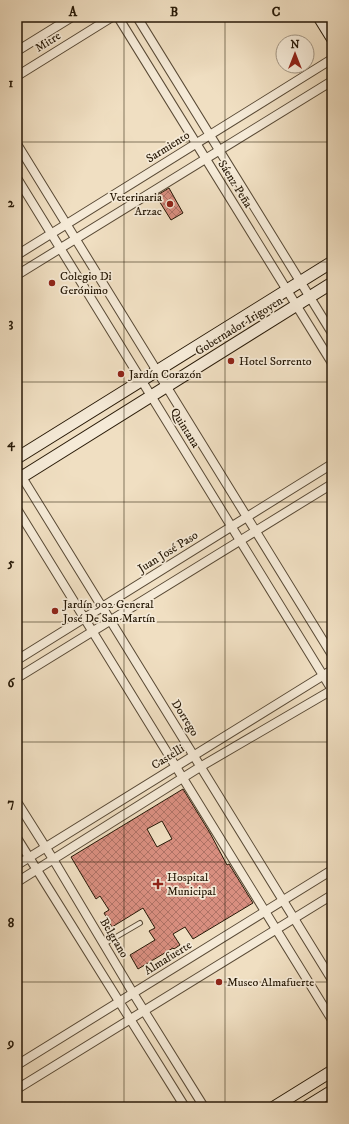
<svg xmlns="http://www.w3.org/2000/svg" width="349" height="1124" font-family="'IM FELL DW Pica',serif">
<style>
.building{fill:url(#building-cross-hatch);stroke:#271907;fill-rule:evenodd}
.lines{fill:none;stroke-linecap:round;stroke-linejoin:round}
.lane-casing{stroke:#594a36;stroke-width:6}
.street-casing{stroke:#594a36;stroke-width:10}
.secondary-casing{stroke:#271907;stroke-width:13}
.lane{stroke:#f5ead7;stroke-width:4}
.street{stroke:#f5ead7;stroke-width:8}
.secondary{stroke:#f5ead7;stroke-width:11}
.grid{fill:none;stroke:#271907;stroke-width:1;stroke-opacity:0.55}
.poi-dot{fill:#8f2418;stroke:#f5ead7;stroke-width:1.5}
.labels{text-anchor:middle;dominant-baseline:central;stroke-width:3.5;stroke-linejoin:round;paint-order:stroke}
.street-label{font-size:12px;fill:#271907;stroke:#f5ead7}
.poi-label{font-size:12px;fill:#271907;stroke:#f5ead7;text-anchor:start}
.neatline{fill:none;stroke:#271907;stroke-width:1.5}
.grid-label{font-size:13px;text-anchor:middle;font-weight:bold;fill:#271907}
</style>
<defs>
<pattern id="building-cross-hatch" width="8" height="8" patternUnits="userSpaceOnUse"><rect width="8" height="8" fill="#d88e7f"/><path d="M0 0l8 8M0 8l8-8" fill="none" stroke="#af7366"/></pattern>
</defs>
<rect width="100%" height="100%" fill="#f0dfc2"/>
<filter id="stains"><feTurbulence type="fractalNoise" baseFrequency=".005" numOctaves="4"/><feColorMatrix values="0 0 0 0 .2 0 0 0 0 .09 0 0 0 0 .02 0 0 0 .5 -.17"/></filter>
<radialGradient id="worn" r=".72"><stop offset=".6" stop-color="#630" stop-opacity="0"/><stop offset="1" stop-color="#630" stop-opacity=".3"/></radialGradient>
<g class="building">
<path d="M169 188 183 213 171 220 156 196Z"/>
<path d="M183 789 210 833 227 865 229 864 253 903 193 939 185 927 173 934 180 945 174 949 173 948 138 969 130 955 155 940 149 931 155 928 143 908 112 927 104 913 109 910 100 896 96 899 71 857ZM162 821 172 839 157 847 147 829Z"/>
</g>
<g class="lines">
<defs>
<g id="lane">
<path d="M104 944 140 923"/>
<path d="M323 1107 332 1102"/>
</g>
<g id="street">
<path d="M118 17 332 363"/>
<path d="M137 17 332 333"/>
<path d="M17 51 72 17"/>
<path d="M17 76 112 17"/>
<path d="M17 144 332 655"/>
<path d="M17 178 332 690"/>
<path d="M17 255 332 59"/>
<path d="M17 275 332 81"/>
<path d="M17 469 332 980"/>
<path d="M17 509 332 1020"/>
<path d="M17 660 332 464"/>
<path d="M17 678 332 484"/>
<path d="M17 802 53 859 133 993 204 1107"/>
<path d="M17 838 185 1107"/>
<path d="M17 865 332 670"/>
<path d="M17 882 200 767 332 690"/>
<path d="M17 1065 332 870"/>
<path d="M17 1089 332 895"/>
</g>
<g id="secondary">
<path d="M319 17 332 38"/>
<path d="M17 458 332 262"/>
<path d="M17 480 332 283"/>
<path d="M274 1107 332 1071"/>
<path d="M306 1107 332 1091"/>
</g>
</defs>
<use href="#lane" class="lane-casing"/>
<use href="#street" class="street-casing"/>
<use href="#secondary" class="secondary-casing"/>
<use href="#lane" class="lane"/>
<use href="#street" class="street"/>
<use href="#secondary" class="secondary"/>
</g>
<path class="grid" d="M124 17V1107M225 17V1107M17 142H332M17 262H332M17 382H332M17 502H332M17 622H332M17 742H332M17 862H332M17 982H332"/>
<g class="poi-dot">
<circle cx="170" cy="204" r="4"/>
<circle cx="52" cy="283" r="4"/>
<circle cx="231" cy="361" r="4"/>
<circle cx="121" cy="374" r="4"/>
<circle cx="55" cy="611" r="4"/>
<path d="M156 878h4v4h4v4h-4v4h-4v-4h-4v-4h4z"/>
<circle cx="219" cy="982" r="4"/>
</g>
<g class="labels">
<g class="street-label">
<text transform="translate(48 42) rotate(-32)">Mitre</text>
<text transform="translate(168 147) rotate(-32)">Sarmiento</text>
<text transform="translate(235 184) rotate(58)">Sáenz Peña</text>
<text transform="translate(239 326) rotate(-32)">Gobernador Irigoyen</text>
<text transform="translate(185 428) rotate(58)">Quintana</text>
<text transform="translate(168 552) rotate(-32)">Juan José Paso</text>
<text transform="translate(185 718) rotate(58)">Dorrego</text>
<text transform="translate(168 757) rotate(-32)">Castelli</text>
<text transform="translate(114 938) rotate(59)">Belgrano</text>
<text transform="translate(168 958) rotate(-32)">Almafuerte</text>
</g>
<g class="poi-label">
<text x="162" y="197" text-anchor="end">Veterinaria<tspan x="162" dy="14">Arzac</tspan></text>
<text x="60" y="276">Colegio Di<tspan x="60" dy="14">Gerónimo</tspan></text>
<text x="239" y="361">Hotel Sorrento</text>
<text x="129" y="374">Jardín Corazón</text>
<text x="63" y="604">Jardín 902 General<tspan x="63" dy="14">José De San Martín</tspan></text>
<text x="167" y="877">Hospital<tspan x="167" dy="14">Municipal</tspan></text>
<text x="227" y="982">Museo Almafuerte</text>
</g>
</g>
<rect width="349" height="1124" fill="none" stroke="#f0dfc2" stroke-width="44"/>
<g transform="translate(295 54)"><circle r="19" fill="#f5ead7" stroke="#a39684"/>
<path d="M0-3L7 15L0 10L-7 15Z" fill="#8f2418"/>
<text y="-6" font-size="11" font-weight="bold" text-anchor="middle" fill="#271907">N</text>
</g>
<rect x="22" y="22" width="305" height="1080" class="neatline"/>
<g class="grid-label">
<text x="73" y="16">A</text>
<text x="174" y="16">B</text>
<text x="276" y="16">C</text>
<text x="11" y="87">1</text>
<text x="11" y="207">2</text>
<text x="11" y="327">3</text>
<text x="11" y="447">4</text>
<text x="11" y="567">5</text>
<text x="11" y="687">6</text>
<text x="11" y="807">7</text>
<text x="11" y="927">8</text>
<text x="11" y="1047">9</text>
</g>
<rect width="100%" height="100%" filter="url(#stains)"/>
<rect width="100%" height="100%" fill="url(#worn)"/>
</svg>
